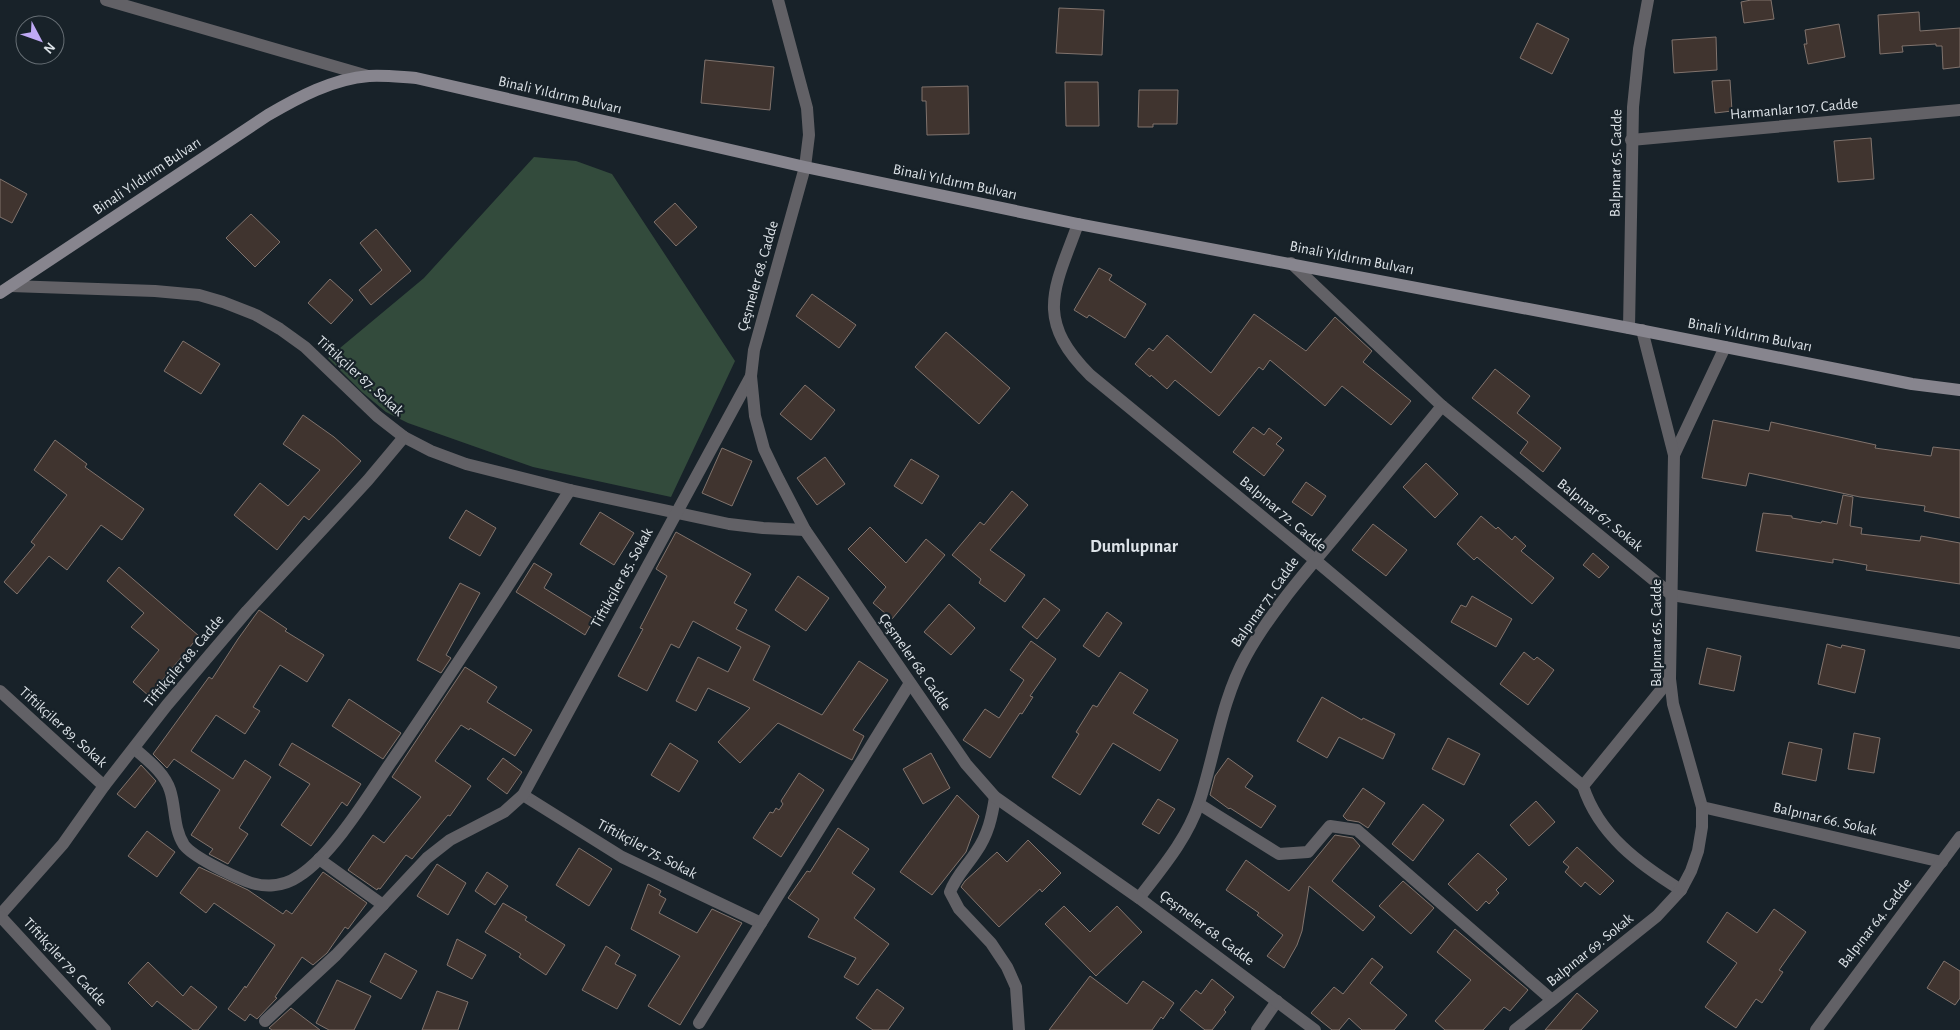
<svg xmlns="http://www.w3.org/2000/svg" width="1960" height="1030" font-family="'Alegreya Sans',sans-serif">
<style>
.green{fill:#334b3c}
.building{fill:#40342f;stroke:#80736d}
.lines{fill:none;stroke-linecap:round;stroke-linejoin:round}
.minor{stroke:#626166;stroke-width:12}
.tertiary{stroke:#626166;stroke-width:12}
.secondary{stroke:#87858e;stroke-width:12}
.labels{text-anchor:middle;dominant-baseline:central;stroke-width:4.5;stroke-linejoin:round;paint-order:stroke}
.street-label{font-size:15px;fill:#dde3e8;stroke:#182229}
.quarter-label{font-size:18px;font-weight:bold;fill:#dde3e8;stroke:#182229}
</style>
<rect width="100%" height="100%" fill="#182229"/>
<path class="green" d="M534 157 576 161 612 174 735 361 671 497 533 467 408 423 386 412 362 392 328 358 424 278Z"/>
<g class="building">
<path d="M1751 0H1771L1774 19 1744 23 1741 2Z"/>
<path d="M1059 8 1104 10 1102 55 1056 53Z"/>
<path d="M1919 12 1920 31 1960 28V67L1943 69 1942 46H1936V44L1902 46 1903 52 1880 54 1878 15Z"/>
<path d="M1537 23 1569 39 1552 74 1520 58Z"/>
<path d="M1839 24 1845 57 1808 64 1804 44H1807L1805 30Z"/>
<path d="M1716 37 1717 70 1674 73 1672 40Z"/>
<path d="M705 60 774 67 770 110 701 103Z"/>
<path d="M1730 80 1732 111 1715 113 1712 81Z"/>
<path d="M1065 82H1098L1099 126H1066Z"/>
<path d="M968 86 969 134 927 135 926 101H922V87Z"/>
<path d="M1139 90H1178L1177 124H1153V127H1138Z"/>
<path d="M1871 138 1874 179 1838 182 1834 141Z"/>
<path d="M0 179 27 194 12 223 0 217Z"/>
<path d="M675 203 697 227 676 246 654 222Z"/>
<path d="M251 214 280 242 255 267 226 238Z"/>
<path d="M376 229 411 271 371 305 359 290 382 270 360 243Z"/>
<path d="M1099 268 1112 275 1109 280 1146 304 1125 338 1089 315 1087 318 1074 310Z"/>
<path d="M330 279 353 300 331 324 308 303Z"/>
<path d="M812 294 856 325 839 348 796 316Z"/>
<path d="M1254 314 1306 351 1335 317 1372 351 1363 362 1411 401 1391 425 1342 386 1325 406 1270 360 1263 370 1259 367 1219 416 1175 380 1167 389 1151 375 1150 377 1135 364 1149 348 1153 351 1167 335 1211 373Z"/>
<path d="M946 332 1010 388 979 424 915 367Z"/>
<path d="M183 341 220 364 201 394 164 371Z"/>
<path d="M1495 369 1530 396 1517 413 1561 448 1543 472 1520 453 1528 442 1472 398Z"/>
<path d="M805 385 835 410 811 440 780 414Z"/>
<path d="M303 415 334 437 361 461 309 520 304 516 277 550 234 515 260 483 288 506 320 470 283 444Z"/>
<path d="M1713 420 1769 431 1771 422 1876 445 1875 448 1931 456 1933 447 1960 450V518L1924 511 1925 506 1860 497 1749 473 1746 486 1702 478Z"/>
<path d="M1253 427 1264 435 1269 428 1282 438 1276 444 1284 450 1264 476 1233 452Z"/>
<path d="M55 440 87 464 85 467 144 509 122 540 101 525 67 570 49 556 17 594 4 582 35 545 31 542 67 495 34 470Z"/>
<path d="M722 448 752 461 732 506 702 493Z"/>
<path d="M825 457 845 484 817 505 797 478Z"/>
<path d="M911 459 939 476 922 504 894 486Z"/>
<path d="M1426 463 1458 494 1435 518 1403 487Z"/>
<path d="M1306 482 1326 496 1312 516 1292 502Z"/>
<path d="M1012 491 1028 505 990 550 1025 575 1005 602 979 583 981 579 952 555 980 522 984 525Z"/>
<path d="M1843 495 1853 497 1850 526 1862 528 1861 534 1920 541 1921 536 1960 543V584L1866 570 1867 565 1833 559V563L1756 551 1763 513 1792 516V518L1821 523 1822 521 1837 524Z"/>
<path d="M466 510 496 528 480 556 449 538Z"/>
<path d="M600 512 634 533 614 565 580 544Z"/>
<path d="M1481 516 1496 529 1498 527 1512 540 1515 536 1526 546 1521 551 1554 578 1532 604 1477 557 1474 560 1457 544Z"/>
<path d="M1373 524 1407 550 1386 576 1352 550Z"/>
<path d="M870 527 906 563 926 539 945 555 892 619 873 603 886 587 848 549Z"/>
<path d="M676 532 751 574 734 603 747 610 736 629 770 646 753 680 822 715 859 661 888 680 853 730 864 736 852 760 778 723 740 763 718 742 750 708 708 688 696 711 676 701 698 657 728 672 741 647 693 621 679 648 671 644 647 691 618 676 643 629 640 628 667 576 656 569Z"/>
<path d="M1593 553 1609 567 1599 578 1583 565Z"/>
<path d="M534 563 552 574 544 588 594 619 585 635 516 592Z"/>
<path d="M119 567 199 636 149 696 133 682 159 650 131 627 144 613 107 581Z"/>
<path d="M798 576 829 598 806 631 775 610Z"/>
<path d="M460 583 480 593 446 655 451 658 441 673 417 660Z"/>
<path d="M1472 596 1512 619 1496 647 1451 622 1461 605 1466 607Z"/>
<path d="M1044 598 1060 610 1037 639 1022 627Z"/>
<path d="M949 604 975 628 951 655 924 632Z"/>
<path d="M259 610 287 629 285 631 324 655 307 682 280 665 253 707 260 711 245 734 216 715 191 751 233 779 245 760 271 777 239 828 248 834 228 864 209 854 213 849 191 835 220 790 174 759 167 768 153 754 209 677 212 679 238 639Z"/>
<path d="M1107 612 1122 623 1099 657 1083 646Z"/>
<path d="M1031 641 1056 659 1030 696 1033 697 1022 714 1020 713 990 758 963 740 985 709 999 718 1024 680 1010 670Z"/>
<path d="M1827 644 1841 648 1842 645 1865 650 1855 693 1818 684Z"/>
<path d="M1707 648 1741 656 1734 691 1699 684Z"/>
<path d="M1524 652 1534 660 1537 657 1554 670 1528 705 1500 684Z"/>
<path d="M465 667 497 687 487 702 532 730 515 756 470 728 469 730 461 725 435 761 471 786 450 816 448 815 412 859 406 855 380 889 378 888 377 890 348 870 373 835 384 843 421 797 392 777Z"/>
<path d="M1120 672 1148 690 1133 713 1178 740 1160 771 1113 743 1080 795 1052 777 1079 734 1076 732 1093 705 1097 707Z"/>
<path d="M1322 697 1362 720 1363 718 1395 734 1383 759 1339 737 1327 758 1297 741Z"/>
<path d="M349 699 401 733 383 759 332 726Z"/>
<path d="M1854 733 1880 738 1874 773 1848 769Z"/>
<path d="M1448 738 1480 754 1464 785 1432 769Z"/>
<path d="M1789 742 1822 749 1816 781 1782 774Z"/>
<path d="M292 743 361 784 347 806 342 802 311 846 281 825 310 784 279 765Z"/>
<path d="M670 743 698 761 679 792 651 775Z"/>
<path d="M931 753 950 788 923 804 903 769Z"/>
<path d="M503 758 522 772 507 794 487 779Z"/>
<path d="M1228 758 1253 776 1245 787 1276 806 1261 828 1230 808 1229 809 1210 795 1215 776Z"/>
<path d="M141 765 156 781 135 808 117 794Z"/>
<path d="M799 773 824 790 781 857 753 838 770 812 773 813 776 808 779 810 783 804 781 801Z"/>
<path d="M1363 788 1385 803 1368 828 1359 822 1347 820 1343 816Z"/>
<path d="M957 795 979 816 966 852 932 895 900 872Z"/>
<path d="M1158 799 1175 809 1159 834 1142 824Z"/>
<path d="M1536 801 1555 822 1529 846 1510 825Z"/>
<path d="M1423 804 1444 820 1413 861 1392 844Z"/>
<path d="M838 828 869 849 852 873 875 889 854 918 889 944 858 985 844 977 856 958 808 937 819 919 788 898 807 871 810 872Z"/>
<path d="M147 831 175 852 157 877 128 856Z"/>
<path d="M1335 835 1353 838 1360 846 1332 881 1375 917 1363 931 1309 886 1302 931 1297 945 1284 968 1267 956 1283 935 1257 915 1259 913 1226 890 1246 860 1289 891Z"/>
<path d="M1028 840 1061 873 1042 892 1040 889 999 927 961 887 965 881 997 852 1007 862Z"/>
<path d="M1577 847 1614 881 1600 895 1585 882 1581 887 1565 872 1569 867 1563 862Z"/>
<path d="M579 848 612 869 589 906 556 885Z"/>
<path d="M1478 853 1507 879 1496 890 1499 893 1489 904 1486 901 1477 911 1448 884Z"/>
<path d="M437 864 466 883 448 915 417 896Z"/>
<path d="M199 867 248 890 283 914 286 910 292 914 323 872 367 903 348 929 345 927 327 953 313 965 302 957 275 997 277 998 257 1019 250 1014 245 1021 228 1009 245 986 246 988 275 945 214 903 206 913 180 893Z"/>
<path d="M487 872 508 886 495 905 475 891Z"/>
<path d="M1403 881 1434 908 1411 934 1379 906Z"/>
<path d="M648 884 661 891 659 895 666 899 659 913 697 933 712 909 742 923 680 1025 648 1006 680 956 631 929Z"/>
<path d="M503 903 527 917 525 920 565 945 546 975 519 957 521 954 485 932Z"/>
<path d="M1064 906 1090 932 1117 906 1142 932 1096 976 1045 924Z"/>
<path d="M1774 909 1806 932 1779 970 1783 972 1762 1003 1756 999 1736 1028 1705 1007 1737 963 1707 942 1727 912 1757 933Z"/>
<path d="M1455 929 1528 990 1510 1011 1504 1007 1483 1030H1445L1435 1021 1471 980 1437 952Z"/>
<path d="M457 939 486 955 472 979 447 965Z"/>
<path d="M606 946 620 955 615 964 636 975 617 1009 582 990Z"/>
<path d="M385 953 417 971 401 999 370 982Z"/>
<path d="M1372 958 1383 967 1370 983 1407 1015 1394 1030H1362L1349 1018 1339 1030H1332L1311 1013 1334 987 1343 994Z"/>
<path d="M1944 961 1960 971V998L1955 1005 1927 988Z"/>
<path d="M148 962 183 996 191 986 217 1007 198 1030H193L157 1001 152 1007 128 983Z"/>
<path d="M1090 976 1127 1004 1143 981 1174 1003 1163 1019 1161 1017 1152 1030H1049Z"/>
<path d="M1212 979 1234 997 1224 1010 1226 1012 1212 1030H1205L1180 1010 1196 990 1201 994Z"/>
<path d="M337 980 371 996 354 1030H329L316 1023Z"/>
<path d="M877 989 904 1008 888 1030H873L856 1018Z"/>
<path d="M437 991 468 1002 458 1030H422Z"/>
<path d="M1577 993 1598 1011 1581 1030H1545Z"/>
<path d="M291 1008 320 1030H272L269 1028Z"/>
</g>
<g class="lines">
<g class="minor">
<path d="M106 0 368 76"/>
<path d="M1631 140 1960 110"/>
<path d="M1078 224C1054 289 1034 319 1090 375L1315 560 1583 786"/>
<path d="M1291 263 1442 406 1672 595 1960 643"/>
<path d="M11 286 155 291 199 295 223 302 256 315 280 329 305 347 377 416 404 437 431 451 466 464 570 490 729 524 763 528 805 530"/>
<path d="M1629 328 1633 107 1639 49 1648 0"/>
<path d="M1674 455 1725 347"/>
<path d="M1670 679 1583 786C1599 835 1639 864 1681 890"/>
<path d="M0 691 104 786"/>
<path d="M134 748C147 760 164 772 170 790 176 808 173 828 184 845 193 857 231 875 246 881 264 888 283 887 299 876 333 854 368 796 391 762 453 672 511 581 570 490"/>
<path d="M523 795 622 857 761 923"/>
<path d="M995 797C992 817 988 835 976 852 967 866 956 876 950 892L959 909 991 943 1007 967 1016 987 1019 1030"/>
<path d="M1199 804 1279 854 1308 852 1330 826 1357 830 1552 1000"/>
<path d="M1702 807 1942 862"/>
<path d="M319 859 383 905"/>
<path d="M1139 898C1162 868 1187 839 1199 803 1215 755 1221 701 1246 656 1270 613 1303 575 1334 538 1370 494 1406 450 1442 406"/>
<path d="M0 915 63 844 104 786 167 705 247 611 368 480 404 437"/>
<path d="M0 916 105 1030"/>
<path d="M265 1021 336 955 427 858 450 840 504 812 523 795 751 376"/>
<path d="M699 1023 910 683"/>
<path d="M1257 1030 1277 1001"/>
<path d="M1515 1030 1657 916 1681 890 1691 871 1698 851 1702 827V807L1673 704 1670 679 1674 455 1642 330"/>
</g>
<g class="tertiary">
<path d="M778 0 807 108 809 135 805 167 754 350 751 376 755 416 764 449 777 476 805 530 966 764 995 797 1139 898 1315 1030"/>
<path d="M1816 1030 1960 837"/>
</g>
<path class="secondary" d="M0 293 268 115C299 97 332 79 369 76 385 75 400 77 416 78L805 167 1078 224 1629 328 1912 384 1960 390"/>
</g>
<g class="labels">
<g class="street-label">
<text transform="translate(560 95) rotate(13)">Binali Yıldırım Bulvarı</text>
<text transform="translate(1794 109) rotate(-5)">Harmanlar 107. Cadde</text>
<text transform="translate(1616 163) rotate(-89)">Balpınar 65. Cadde</text>
<text transform="translate(147 176) rotate(-34)">Binali Yıldırım Bulvarı</text>
<text transform="translate(955 182) rotate(12)">Binali Yıldırım Bulvarı</text>
<text transform="translate(1352 258) rotate(11)">Binali Yıldırım Bulvarı</text>
<text transform="translate(758 276) rotate(-74)">Çeşmeler 68. Cadde</text>
<text transform="translate(1750 335) rotate(11)">Binali Yıldırım Bulvarı</text>
<text transform="translate(360 376) rotate(42)">Tiftikçiler 87. Sokak</text>
<text transform="translate(1283 514) rotate(40)">Balpınar 72. Cadde</text>
<text transform="translate(1600 515) rotate(39)">Balpınar 67. Sokak</text>
<text transform="translate(622 578) rotate(-61)">Tiftikçiler 85. Sokak</text>
<text transform="translate(1265 602) rotate(-55)">Balpınar 71. Cadde</text>
<text transform="translate(1656 633) rotate(-90)">Balpınar 65. Cadde</text>
<text transform="translate(184 661) rotate(-50)">Tiftikçiler 88. Cadde</text>
<text transform="translate(915 662) rotate(55)">Çeşmeler 68. Cadde</text>
<text transform="translate(63 727) rotate(42)">Tiftikçiler 89. Sokak</text>
<text transform="translate(1825 819) rotate(13)">Balpınar 66. Sokak</text>
<text transform="translate(647 849) rotate(28)">Tiftikçiler 75. Sokak</text>
<text transform="translate(1875 923) rotate(-52)">Balpınar 64. Cadde</text>
<text transform="translate(1207 928) rotate(37)">Çeşmeler 68. Cadde</text>
<text transform="translate(1590 950) rotate(-39)">Balpınar 69. Sokak</text>
<text transform="translate(65 962) rotate(47)">Tiftikçiler 79. Cadde</text>
</g>
<g class="quarter-label">
<text x="1134" y="547">Dumlupınar</text>
</g>
</g>
<g transform="translate(40 40) rotate(131)"><circle r="24" fill="#182229" stroke="#676f75"/>
<path d="M0-4L9 19L0 12L-9 19Z" fill="#bfa9f4"/>
<text y="-8" font-size="14" font-weight="bold" text-anchor="middle" fill="#dde3e8">N</text>
</g>
</svg>
